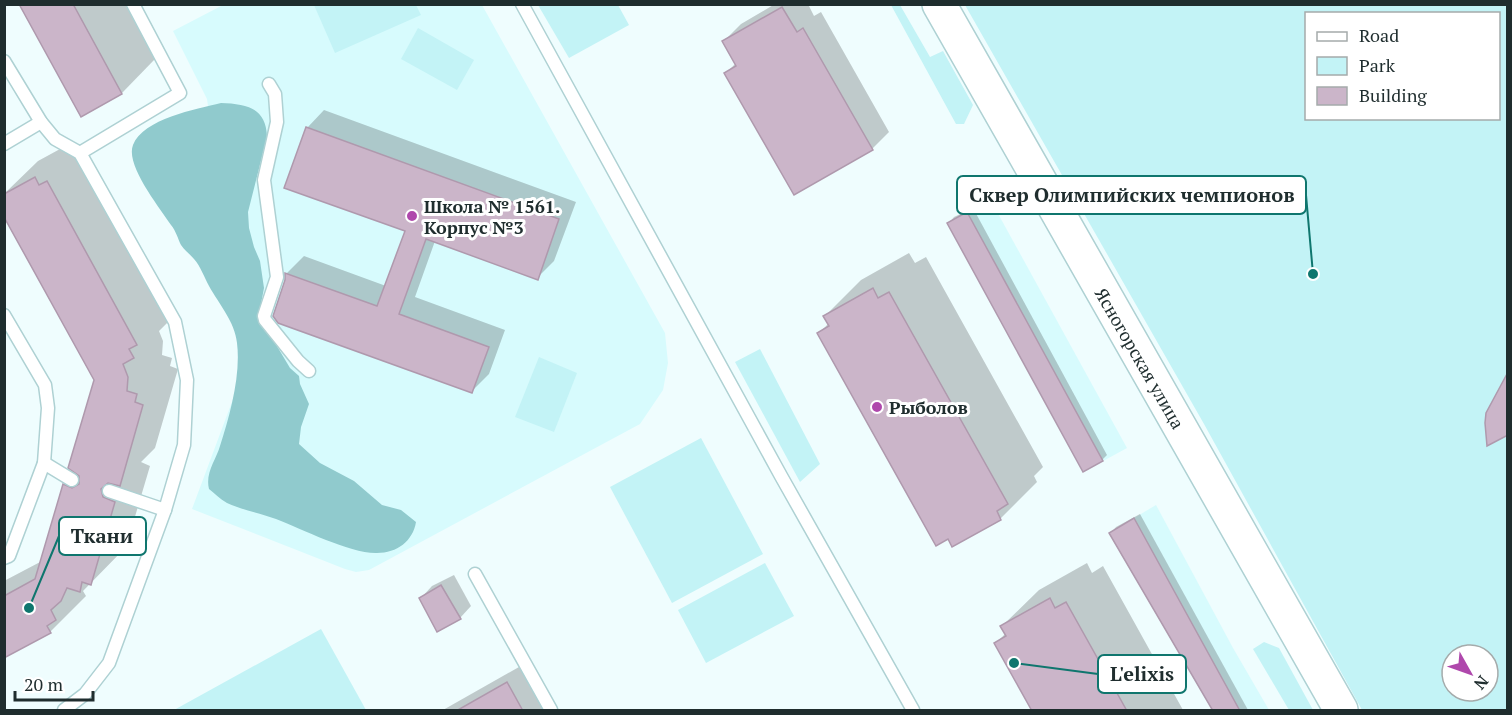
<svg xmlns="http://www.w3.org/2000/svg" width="1512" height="715" font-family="'PT Serif',serif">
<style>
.built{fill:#d7fbfd}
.green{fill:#c3f3f6;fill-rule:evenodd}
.forest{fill:#90cacd}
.shadow{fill:#0003}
.building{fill:#cbb5c9;stroke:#af99ad;stroke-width:1.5}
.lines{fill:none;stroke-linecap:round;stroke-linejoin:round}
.lane-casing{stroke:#aed1d3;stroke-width:15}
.secondary-casing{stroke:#aed1d3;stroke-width:36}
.lane{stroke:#fff;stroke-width:12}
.secondary{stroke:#fff;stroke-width:33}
.poi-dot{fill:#af48ac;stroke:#fff;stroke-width:2}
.labels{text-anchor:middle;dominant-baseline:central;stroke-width:6;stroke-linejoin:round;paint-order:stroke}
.poi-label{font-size:18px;font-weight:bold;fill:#1f2d2e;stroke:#fff;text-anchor:start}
.street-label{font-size:18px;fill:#1f2d2e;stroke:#fff}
.leader{fill:none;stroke:#0f766e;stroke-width:2}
.callout-dot{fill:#0f766e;stroke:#fff;stroke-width:2}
.callout{fill:#fff;stroke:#0f766e;stroke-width:2}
.callout-label{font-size:20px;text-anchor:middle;font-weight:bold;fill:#1f2d2e}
</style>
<rect width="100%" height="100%" fill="#effdfe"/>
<g class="built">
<path d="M223 5H482L665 333 668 363 663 390 640 424 369 570 356 572 345 569 192 509 245 367 207 99 173 31Z"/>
<path d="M990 199 1127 448 1083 472 947 223Z"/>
<path d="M1156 505 1233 648 1269 710H1213L1109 533Z"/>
</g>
<g class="green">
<path d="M314 5H416L421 15 335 53Z"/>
<path d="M538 5H618L629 25 569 58Z"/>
<path d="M891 5H900L930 57 943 51 973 105 964 124H956Z"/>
<path d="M965 5H1507V710H1362L1204 424ZM1306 14H1498V118H1306ZM1452 655H1488V691H1452Z"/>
<path d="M418 28 474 60 457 90 401 59Z"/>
<path d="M760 349 820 464 800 482 735 362Z"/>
<path d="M539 357 577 373 554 432 515 417Z"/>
<path d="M701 438 763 554 672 603 610 487Z"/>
<path d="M765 563 794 616 706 663 678 610Z"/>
<path d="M321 629 366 710H174Z"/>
<path d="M1264 642 1279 648 1313 710H1289L1253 649Z"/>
</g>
<path class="forest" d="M221 103C246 104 266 107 267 137L248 212 249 228 254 247 260 261 264 288 261 304 262 321 290 368 299 376 300 384 309 404 301 427 299 444 320 463 354 481 382 505 401 510 416 522C413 541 397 553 377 553 351 554 302 529 276 519 260 513 242 510 227 503 220 499 214 493 209 489 205 473 216 460 220 446 230 415 241 375 237 343 235 322 219 304 209 286 204 277 201 267 194 259 190 254 185 251 181 245 178 239 176 231 171 225 160 208 125 165 133 145 143 119 196 109 221 103Z"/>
<g class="shadow">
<path d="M21 4H125L155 59 122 93 82 115Z"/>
<path d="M775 4H808L814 16 821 12 889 132 872 149 726 73 736 63 724 41 741 24Z"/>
<path d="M324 110 576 202 554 261 537 278 435 241 415 297 505 330 489 374 472 391 286 280 287 273 304 256 386 286 406 230 307 128Z"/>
<path d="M71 143 169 321 159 331 163 341 162 355 172 358 170 366 178 369 155 448 141 462 150 466 126 547 83 591 86 596 50 632 4 657V581L42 561 65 485 77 472 95 380 4 194 38 161Z"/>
<path d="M973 208 1107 455 1102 460 949 223 954 217Z"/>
<path d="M909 253 915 263 926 257 1043 467 1034 476 1037 482 1000 519 819 333 829 323 825 316 861 280Z"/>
<path d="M1140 514 1248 710H1214L1111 533 1116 527Z"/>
<path d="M1087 563 1092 573 1103 566 1183 710H1034L996 643 1006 633 1002 626 1039 590Z"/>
<path d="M454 575 471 606 460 618 421 598 432 586Z"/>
<path d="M526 663 553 710H443Z"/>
</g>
<g class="building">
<path d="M19 4H73L122 94 81 117Z"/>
<path d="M782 7 797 32 803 28 873 150 794 195 724 73 736 66 722 41Z"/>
<path d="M306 127 559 219 538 280 426 239 399 314 489 347 472 393 278 323 273 316 285 280V273L377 306 405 231 284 188Z"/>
<path d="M35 177 39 185 47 181 137 345 129 349 134 358 123 364 128 377 127 391 137 394 135 402 143 405 120 486 108 483 101 489 103 497 115 502 91 585 82 582 80 592 67 588 61 601 51 610 56 620 47 626 51 633 4 658V596L35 579 63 484 72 488 79 484V476L68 468 94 380 4 217V194Z"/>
<path d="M967 212 1103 461 1083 472 947 223Z"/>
<path d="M873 288 878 298 889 292 1008 504 997 511 1001 520 952 547 948 539 936 546 817 333 829 326 823 316Z"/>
<path d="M1508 372V435L1487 446 1485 423 1486 413Z"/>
<path d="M1134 518 1240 711H1213L1109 533Z"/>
<path d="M441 585 461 619 437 632 419 598Z"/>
<path d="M1050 598 1055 608 1066 602 1127 711H1032L994 643 1006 636 1000 626Z"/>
<path d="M507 682 523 711H456Z"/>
</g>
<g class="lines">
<defs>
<g id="lane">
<path d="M522 4 781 476 913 710"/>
<path d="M4 61 41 122 55 139 80 153 175 322 187 380 184 445 165 510 109 663 85 694 64 710"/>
<path d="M269 84 275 94 277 122 264 180 277 277 264 316 265 320 298 361 309 371"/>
<path d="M4 144 41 122"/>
<path d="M80 153 180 93 133 4"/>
<path d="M4 315 45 385 48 408 44 463 9 556 4 558"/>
<path d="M44 463 72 480"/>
<path d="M109 491 165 510"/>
<path d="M475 574 551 710"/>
</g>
<path id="secondary" d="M939 4 1341 710"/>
</defs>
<use href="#lane" class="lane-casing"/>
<use href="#secondary" class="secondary-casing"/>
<use href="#lane" class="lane"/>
<use href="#secondary" class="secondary"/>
</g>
<g class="poi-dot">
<circle cx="412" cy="216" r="6"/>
<circle cx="877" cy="407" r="6"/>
</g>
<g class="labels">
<g class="poi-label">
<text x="424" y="206">Школа № 1561.<tspan x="424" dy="21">Корпус №3</tspan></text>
<text x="889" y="407">Рыболов</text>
</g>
<g class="street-label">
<text transform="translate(1140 358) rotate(60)">Ясногорская улица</text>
</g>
</g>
<path class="leader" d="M1313 274L1306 195M29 608L59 536M1014 663L1098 674"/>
<g class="callout-dot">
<circle cx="1313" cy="274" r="6"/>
<circle cx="29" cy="608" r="6"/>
<circle cx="1014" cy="663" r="6"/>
</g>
<g class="callout">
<rect x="957" y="176" width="349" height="38" rx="6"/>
<rect x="59" y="517" width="87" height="38" rx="6"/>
<rect x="1098" y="655" width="88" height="38" rx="6"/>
</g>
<g class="callout-label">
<text x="1132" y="202">Сквер Олимпийских чемпионов</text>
<text x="102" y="543">Ткани</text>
<text x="1142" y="681">L'elixis</text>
</g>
<rect width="1512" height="715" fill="none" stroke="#1f2d2e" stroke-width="12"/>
<rect x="1305" y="12" width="195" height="108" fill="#ffffff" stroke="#a5abab" stroke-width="1.5"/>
<rect x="1317" y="32" width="30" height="9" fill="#ffffff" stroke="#a5abab" stroke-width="1.5"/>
<text x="1359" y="42" font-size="18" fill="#1f2d2e">Road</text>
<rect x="1317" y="57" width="30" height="18" fill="#c3f3f6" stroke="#a5abab" stroke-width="1.5"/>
<text x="1359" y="72" font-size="18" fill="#1f2d2e">Park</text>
<rect x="1317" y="87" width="30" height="18" fill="#cbb5c9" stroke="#a5abab" stroke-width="1.5"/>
<text x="1359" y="102" font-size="18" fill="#1f2d2e">Building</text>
<g transform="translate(1470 673) rotate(130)"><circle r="28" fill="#ffffff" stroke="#a5abab" stroke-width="1.5"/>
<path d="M0-4.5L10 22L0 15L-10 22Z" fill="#af48ac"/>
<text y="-9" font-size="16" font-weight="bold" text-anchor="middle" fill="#1f2d2e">N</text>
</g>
<path d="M15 691v9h78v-9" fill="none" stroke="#1f2d2e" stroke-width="3"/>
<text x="24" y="691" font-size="18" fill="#1f2d2e" stroke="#ffffff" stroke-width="4.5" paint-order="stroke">20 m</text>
</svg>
